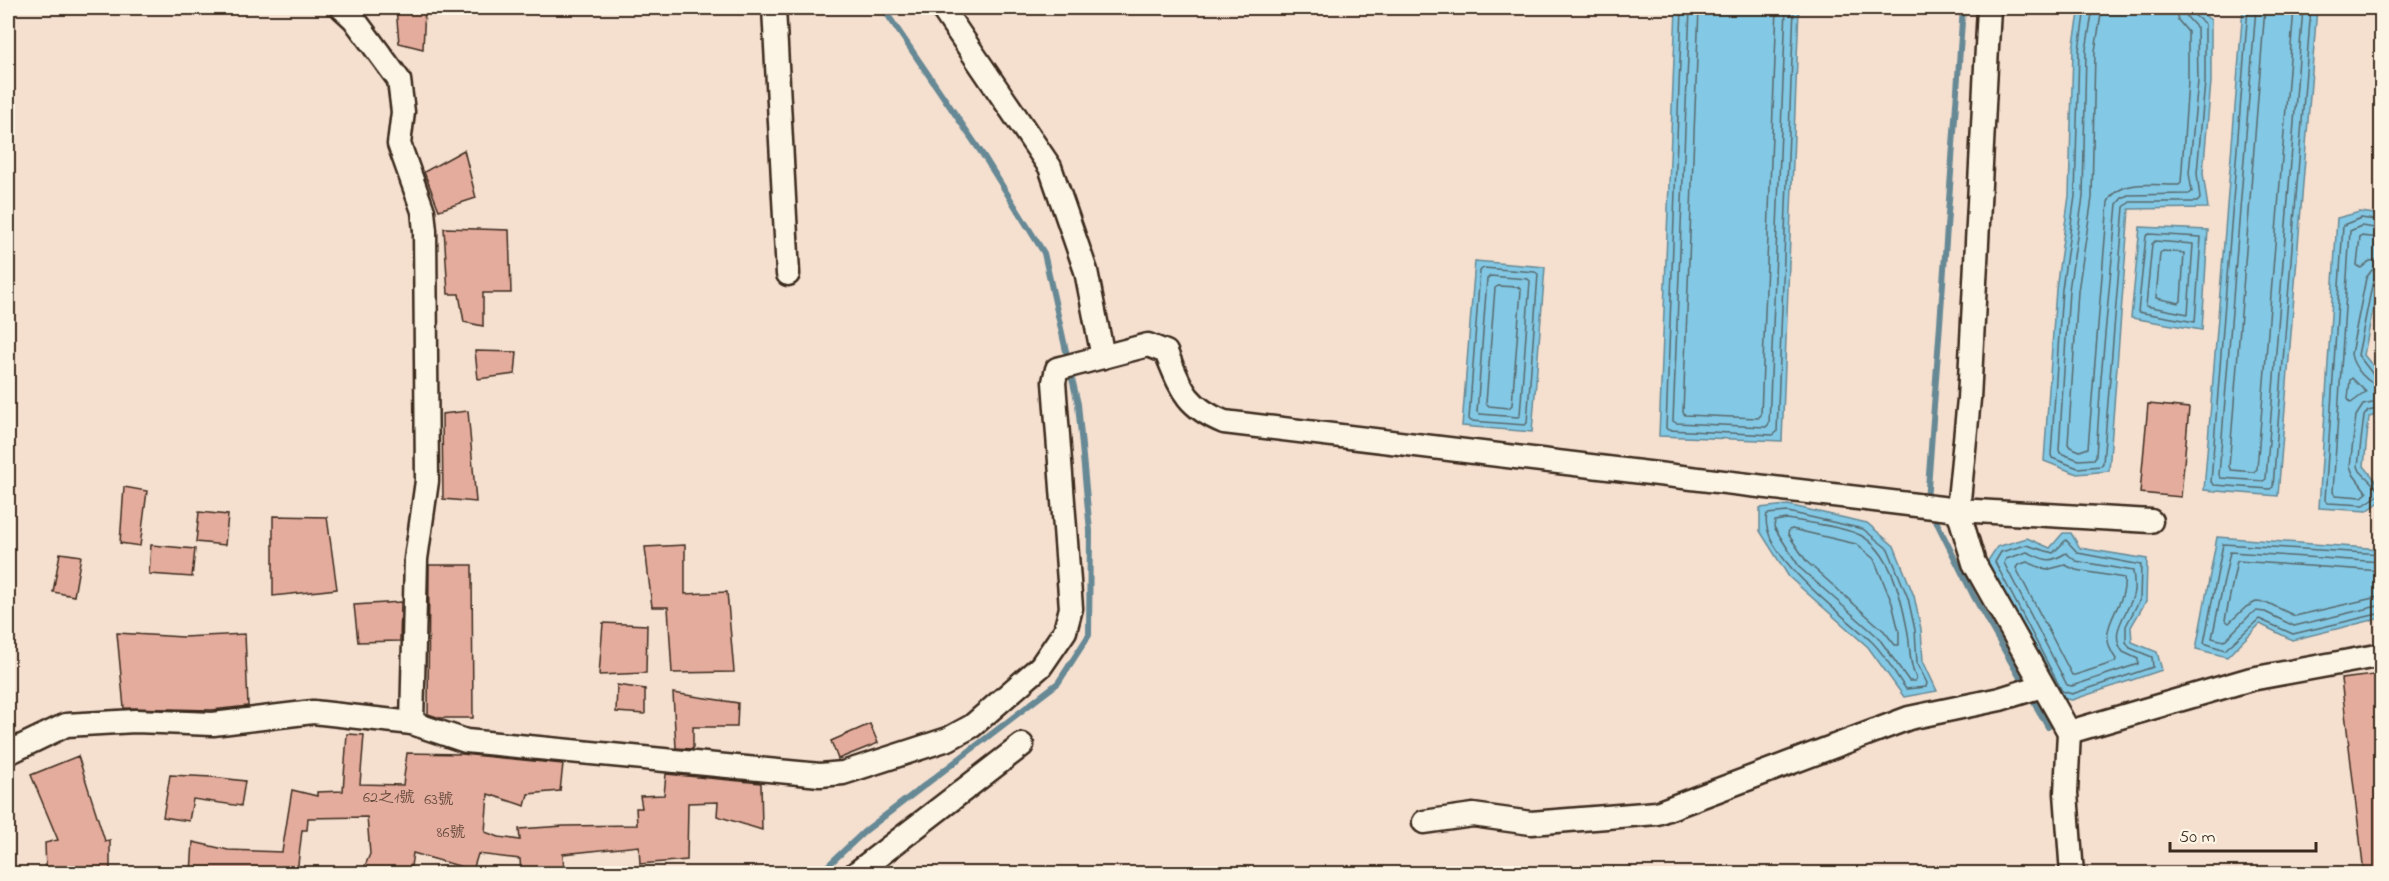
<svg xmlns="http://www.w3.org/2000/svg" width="2389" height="881" font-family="'Indie Flower','LXGW WenKai TC',sans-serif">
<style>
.water{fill:#83c8e4;stroke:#668995;stroke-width:1.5}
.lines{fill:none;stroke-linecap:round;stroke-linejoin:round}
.shore{stroke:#58696d;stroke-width:1.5}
.stream{stroke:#668995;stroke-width:6}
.building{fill:#e4ac9c;stroke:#3b2a1e;stroke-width:1.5}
.minor-casing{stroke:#3b2a1e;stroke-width:27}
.minor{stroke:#fcf5e5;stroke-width:22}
.labels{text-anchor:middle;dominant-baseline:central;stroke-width:5;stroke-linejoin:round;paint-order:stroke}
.number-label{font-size:16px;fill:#654a3e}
</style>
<rect width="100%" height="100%" fill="#f5dfcf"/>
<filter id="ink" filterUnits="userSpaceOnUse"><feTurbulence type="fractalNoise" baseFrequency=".0167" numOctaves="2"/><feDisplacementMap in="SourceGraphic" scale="12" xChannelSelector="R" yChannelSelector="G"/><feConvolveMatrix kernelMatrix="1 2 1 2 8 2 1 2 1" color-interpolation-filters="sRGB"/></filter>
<g filter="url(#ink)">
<g class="water">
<path d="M1676 8H1799L1782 441 1659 436Z"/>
<path d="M2080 8H2195L2211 20V82L2203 173 2208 208 2129 209 2109 471 2077 474 2044 461 2056 289 2069 196 2073 49Z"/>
<path d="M2243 8H2317L2278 496 2204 490Z"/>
<path d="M2360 212 2382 215 2381 277 2379 278 2364 355 2381 376V414L2369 417 2364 466 2381 487 2382 500 2367 511 2319 508 2337 218Z"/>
<path d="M2140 227 2208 230 2202 330 2131 318Z"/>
<path d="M1475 261 1545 267 1532 432 1462 426Z"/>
<path d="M1788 505 1867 523 1894 546 1914 596 1921 629 1923 661 1937 691 1904 697 1868 647 1789 577 1760 531V508Z"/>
<path d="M2063 533H2071L2080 548 2147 559 2146 601 2131 627 2132 642 2157 652 2162 670 2072 700 2059 698 1987 562 1997 547 2027 538 2050 548Z"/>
<path d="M2217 537 2381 549V618L2292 640 2260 624 2227 657 2196 649Z"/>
</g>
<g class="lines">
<g class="shore">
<path d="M1682 8 1666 428 1668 430 1773 435 1777 432 1794 8"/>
<path d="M1690 8 1673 421 1676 423 1766 427 1769 424 1786 8"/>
<path d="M1699 8 1683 412 1685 415 1758 418 1761 415 1777 8"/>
<path d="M2085 8 2079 50 2075 196 2062 289 2051 455 2052 458 2078 468 2101 466 2103 463 2124 207 2130 202H2197L2200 199 2197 173 2205 82V24L2193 14 2192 8"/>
<path d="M2093 8 2086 50 2083 197 2069 290 2059 450 2060 453 2079 460 2094 459 2096 456 2101 378 2117 204 2122 198 2128 195 2189 194 2192 192 2189 173 2198 81 2197 28 2187 17 2184 8"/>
<path d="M2102 8 2095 51 2092 198 2078 291 2068 444 2070 447 2080 451 2088 448 2108 202C2119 178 2156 186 2179 185L2181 183 2188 81V32L2178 20 2175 8"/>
<path d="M2248 8 2211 482 2214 485 2270 489 2273 487 2311 8"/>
<path d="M2256 8 2219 475 2221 478 2263 481 2266 479 2303 8"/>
<path d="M2265 8 2229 467 2231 470 2254 472 2257 469 2294 8"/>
<path d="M2382 221 2361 218 2343 225 2325 500 2328 503 2364 505 2380 494 2382 496"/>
<path d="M2382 229 2361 226 2350 231 2333 492 2335 495 2362 497 2367 493 2353 474 2350 466 2356 416 2363 405 2382 401"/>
<path d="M2149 234 2201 237 2195 322 2138 312 2146 236Z"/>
<path d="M2382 238 2360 236 2357 266 2361 268 2370 261 2382 259"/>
<path d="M2155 241 2193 244 2188 314 2146 306 2152 244Z"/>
<path d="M2163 251 2184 253 2181 301 2179 303 2156 298 2160 253Z"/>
<path d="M1483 268 1535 272 1538 274 1527 423 1525 425 1471 421 1469 419 1480 271Z"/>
<path d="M2382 268 2372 270 2366 278 2351 354C2353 367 2368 385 2382 386"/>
<path d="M1490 276 1528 279 1530 281 1520 415 1518 417 1480 414 1477 412 1487 279Z"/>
<path d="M2382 276 2376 277 2373 281 2358 355 2375 377 2382 379"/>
<path d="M1498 286 1518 287 1521 290 1512 405 1509 408 1489 406 1486 403 1495 288Z"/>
<path d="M2352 378 2366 392 2351 403 2348 399 2350 380Z"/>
<path d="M2382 408 2368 411 2364 416 2358 466 2360 471 2380 491 2382 490"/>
<path d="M1788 512 1863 529 1888 549 1908 598 1915 630 1917 663 1927 683 1926 687 1906 689C1895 674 1885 654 1871 641 1845 616 1757 553 1767 514Z"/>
<path d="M1787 519C1808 523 1841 526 1860 535 1891 551 1901 597 1907 628 1911 646 1908 661 1916 678L1915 681H1909L1878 637 1800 568 1774 527 1775 521Z"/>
<path d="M1792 529 1856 544 1874 559 1892 603 1899 632V645H1895L1884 631 1807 562 1788 534 1789 530Z"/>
<path d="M2066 540 2078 553 2141 565 2140 599 2126 626V642L2130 648 2152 657 2153 667 2072 694 2062 691 1995 562 2001 552 2026 545 2053 553Z"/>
<path d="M2027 552C2046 560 2048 564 2066 553L2076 561 2133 571C2134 578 2135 592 2132 599 2125 617 2109 633 2123 652L2138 659V664L2072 686 2067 685 2004 563 2006 559Z"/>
<path d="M2382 554 2223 544 2204 643 2225 650 2259 619 2293 634 2382 613"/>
<path d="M2027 562 2046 570 2065 565 2076 570 2124 578C2128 608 2092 626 2116 659L2115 662 2075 675H2072L2016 568 2018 565Z"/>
<path d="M2382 562 2230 552 2212 638 2224 641 2250 615 2256 611 2265 612 2294 626 2382 605"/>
<path d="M2382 571 2237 561 2225 620 2229 623 2246 607 2256 602 2268 603 2295 616 2382 596"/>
</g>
<g class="stream">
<path d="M883 8 985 158 1044 253 1068 360"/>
<path d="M1927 502 1963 8"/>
<path d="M1931 511 1973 595 2048 727"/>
<path d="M819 874 865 831 1058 683 1089 635 1090 531 1078 404 1070 370"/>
</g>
</g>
<g class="building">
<path d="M396 8H425L423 49 399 43Z"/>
<path d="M464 150 476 198 439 210 424 172Z"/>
<path d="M444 228 509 230 511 293H483V326L464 322 459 294H448Z"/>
<path d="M475 351 517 352 515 374 478 379Z"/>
<path d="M2148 404 2189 408 2181 497 2140 493Z"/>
<path d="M468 411 476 502 443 499 442 414Z"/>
<path d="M124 487 147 491 140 546 120 543Z"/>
<path d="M199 512 228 515 225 545 196 542Z"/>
<path d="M273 516 327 517 337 589 273 596Z"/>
<path d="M151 545 195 549 192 577 149 574Z"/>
<path d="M685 545V594L727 592 734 672 672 673 668 607H652L645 547Z"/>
<path d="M60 553 81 556 74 596 53 592Z"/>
<path d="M429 565H472L473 718H440L428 714Z"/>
<path d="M401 602 400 641 358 642 354 605Z"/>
<path d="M603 623 647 625 646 673 599 675Z"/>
<path d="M117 633 183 637 245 634 248 706 212 710 124 708Z"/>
<path d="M2382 674V873H2364L2341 679Z"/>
<path d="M617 685 645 689V714L616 712Z"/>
<path d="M673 693 738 703 737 727H693V749L676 748Z"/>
<path d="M870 724 878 743 838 759 831 741Z"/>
<path d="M347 734 364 735 360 784 403 785 407 753 462 754 563 764 560 791 528 794 525 806 488 794 485 832 499 837 520 840 519 829 564 826 637 825 636 808H642L640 796 664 795 666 774 761 783 762 830 717 816 718 802 688 803 687 860 640 864 639 846 563 854 564 873H521L520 859 478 854 473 870 413 853 410 873H401L364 868 370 854 367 817 308 818 307 830H302L297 873H191L193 842 228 850 282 852 292 790 317 796V792L343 791Z"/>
<path d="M78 756 105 841 110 840V873L46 871 45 843 58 840 31 775Z"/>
<path d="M170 775 212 777 245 781 241 806 193 799 189 821 163 817Z"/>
</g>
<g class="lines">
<defs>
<g id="minor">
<path d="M774 8 788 274"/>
<path d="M942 8 1050 167 1086 271 1103 357"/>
<path d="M1989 8 1969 399 1958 510 1974 563 2069 732 2066 793 2072 874"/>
<path d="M412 723 466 741 820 775 843 773 948 739 972 726 1041 666 1065 631 1071 608 1054 382 1057 369 1148 345 1166 352C1181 388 1185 406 1224 422L1958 510 2151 521"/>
<path d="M2069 732 2251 679 2382 655"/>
<path d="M8 753 66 725 135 721 213 724 313 712 412 723 416 559 427 481 425 231 423 211 399 144 403 112 399 80 354 19 342 8"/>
<path d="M1424 822 1473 815 1531 823 1657 813 1909 718 2000 699 2042 686"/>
<path d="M855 874 1022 745"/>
</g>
</defs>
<use href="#minor" class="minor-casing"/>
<use href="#minor" class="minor"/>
</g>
</g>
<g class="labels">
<g class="number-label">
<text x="389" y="798">62之1號</text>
<text x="439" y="800">63號</text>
<text x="451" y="833">86號</text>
</g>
</g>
<rect width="2389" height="881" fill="none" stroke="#fcf5e5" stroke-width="30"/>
<rect x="15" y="15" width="2359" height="851" fill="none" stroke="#3b2a1e" stroke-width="2" filter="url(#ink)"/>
<path d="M2170 842v9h146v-9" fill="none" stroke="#3b2a1e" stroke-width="3"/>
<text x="2179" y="842" font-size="18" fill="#3b2a1e" stroke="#fcf5e5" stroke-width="4.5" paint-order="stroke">50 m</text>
</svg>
